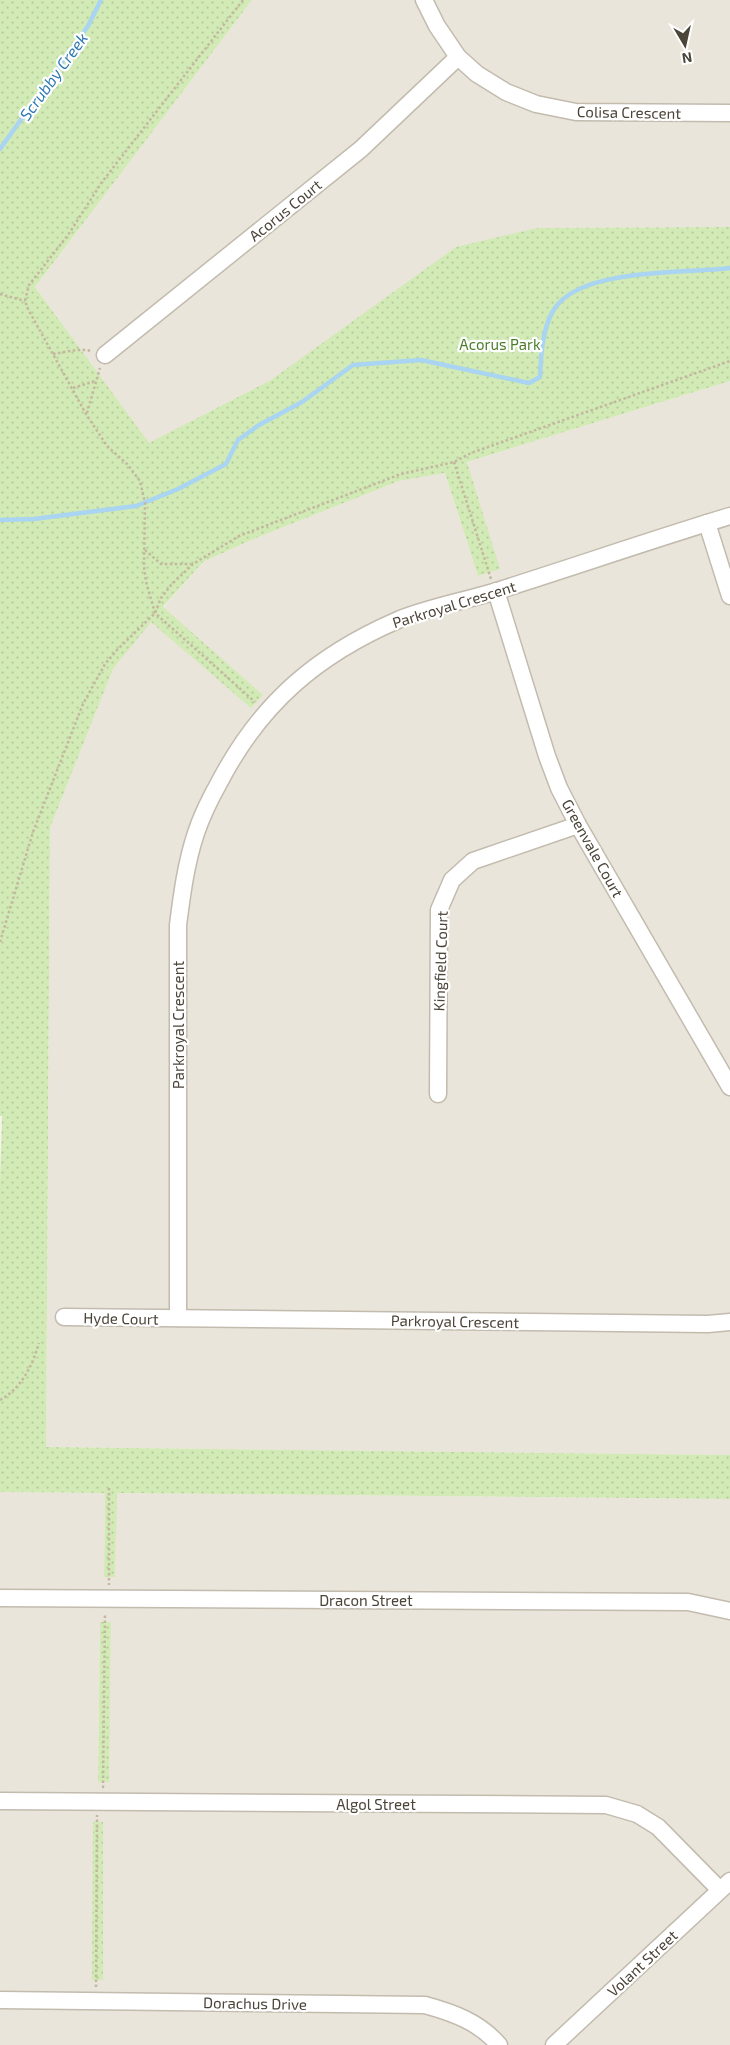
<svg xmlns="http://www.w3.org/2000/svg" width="730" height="2045" font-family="'Exo 2',sans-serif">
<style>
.residential{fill:#eae5da;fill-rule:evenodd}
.grass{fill:url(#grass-dots)}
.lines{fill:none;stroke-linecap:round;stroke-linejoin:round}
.stream{stroke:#a9d4f2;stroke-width:4.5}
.street-casing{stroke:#c2bbae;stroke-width:19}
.path{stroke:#c4b79f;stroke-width:2.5;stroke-dasharray:2.5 2.5;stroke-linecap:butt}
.street{stroke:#fff;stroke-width:16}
.labels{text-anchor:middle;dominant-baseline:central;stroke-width:4.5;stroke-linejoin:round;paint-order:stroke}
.street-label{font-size:15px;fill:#4b4439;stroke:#fff}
.park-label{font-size:15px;fill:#4a7f2a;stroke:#fff}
.water-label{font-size:16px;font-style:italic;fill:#2e7ab2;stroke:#fff}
</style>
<defs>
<pattern id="grass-dots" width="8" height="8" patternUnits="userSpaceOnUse" patternTransform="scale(1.25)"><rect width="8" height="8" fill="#d2eab5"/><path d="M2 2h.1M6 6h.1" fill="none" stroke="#b6ca9c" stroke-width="1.8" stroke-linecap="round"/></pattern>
</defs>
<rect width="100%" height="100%" fill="#f6f3ec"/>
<g class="residential">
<path d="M252 0H730V227L537 228 271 380 149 444 35 287Z"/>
<path d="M730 381V1455L46 1447 50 828 113 669 151 621 263 695 163 608 203 562 256 538 399 481 445 473 478 576 499 569 467 462Z"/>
<path d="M0 1492 105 1493 104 1577H115L116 1493 730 1499V2045H0ZM100 1622 111 1623 108 1782 98 1781Z"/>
</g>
<g class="grass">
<path d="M0 0H252L35 287 149 443 271 380 456 247 537 228 730 227V381L467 462 500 569 478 576 445 473 399 481 256 538 203 562 163 607 263 695 251 708 151 622 113 669 50 828 46 1447 730 1455V1499L117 1493 115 1577H104L105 1493 0 1492V1184L2 1116H0Z"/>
<path d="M100 1622H111L109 1782H98Z"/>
<path d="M93 1822H103V1980H92Z"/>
</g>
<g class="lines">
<g class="stream">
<path d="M0 149 88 26 101 0"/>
<path d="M0 520 34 519 136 506 178 489 226 464 238 440 259 425 302 402 353 365 421 360 529 383 540 377C541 356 542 330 553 311 578 267 685 274 730 268"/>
</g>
<defs>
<g id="street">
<path d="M424 0 437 26 458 57 477 74 506 92 536 104 576 112 730 113"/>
<path d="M105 355 361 149 458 57"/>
<path d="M707 523 730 596"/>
<path d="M496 591 547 756 559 788 578 825 730 1087"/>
<path d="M438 1094 439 910 452 880 473 861 578 825"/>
<path d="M64 1317 708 1324 730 1322"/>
<path d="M178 1318V925C182 894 186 863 196 833 202 815 211 797 220 781 261 703 317 655 398 620 429 607 470 600 503 589 579 565 654 539 730 516"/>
<path d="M0 1598 688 1602 730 1611"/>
<path d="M0 1801 606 1805 637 1814 658 1827 720 1890"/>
<path d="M0 2000 425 2005C454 2013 479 2022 499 2045"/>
<path d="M554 2045 730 1881"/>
</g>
</defs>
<use href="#street" class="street-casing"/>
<g class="path">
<path d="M243 0 102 182 68 235 29 285 25 301 28 309 86 414 107 446 127 464 140 481 145 503 144 567 146 582 155 613 255 702"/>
<path d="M0 294 25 301"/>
<path d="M53 354C66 352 79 348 91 351"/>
<path d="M73 388 95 381"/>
<path d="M87 413 100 368"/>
<path d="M454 462 491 579"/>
<path d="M145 550 161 564H191"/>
<path d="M0 942 33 832 83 704 105 664 117 650 155 613 161 598 171 585 193 564 239 536 401 474 454 462 471 453 730 361"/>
<path d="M0 1400C22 1388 32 1366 39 1343"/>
<path d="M109 1488V1585"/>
<path d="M102 1787H103L105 1614"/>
<path d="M96 1987 97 1815"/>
</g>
<use href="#street" class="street"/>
</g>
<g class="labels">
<g class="street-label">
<text transform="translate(629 112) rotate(1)">Colisa Crescent</text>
<text transform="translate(285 210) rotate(-39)">Acorus Court</text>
<text transform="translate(454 604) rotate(-17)">Parkroyal Crescent</text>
<text transform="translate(593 848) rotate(61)">Greenvale Court</text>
<text transform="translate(440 961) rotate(-88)">Kingfield Court</text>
<text transform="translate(178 1025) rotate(-90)">Parkroyal Crescent</text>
<text transform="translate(121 1318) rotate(1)">Hyde Court</text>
<text transform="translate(455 1321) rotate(1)">Parkroyal Crescent</text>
<text x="366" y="1600">Dracon Street</text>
<text x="376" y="1804">Algol Street</text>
<text transform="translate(642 1963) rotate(-43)">Volant Street</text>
<text transform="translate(255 2003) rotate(1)">Dorachus Drive</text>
</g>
<g class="park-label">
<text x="500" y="344">Acorus Park</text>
</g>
<g class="water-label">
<text transform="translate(53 76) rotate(-54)">Scrubby Creek</text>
</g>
</g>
<g transform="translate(685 45) rotate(171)" stroke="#ffffff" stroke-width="4" paint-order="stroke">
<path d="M0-4L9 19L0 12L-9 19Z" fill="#4b4439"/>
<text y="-8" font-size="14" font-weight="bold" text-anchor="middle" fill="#4b4439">N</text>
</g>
</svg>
